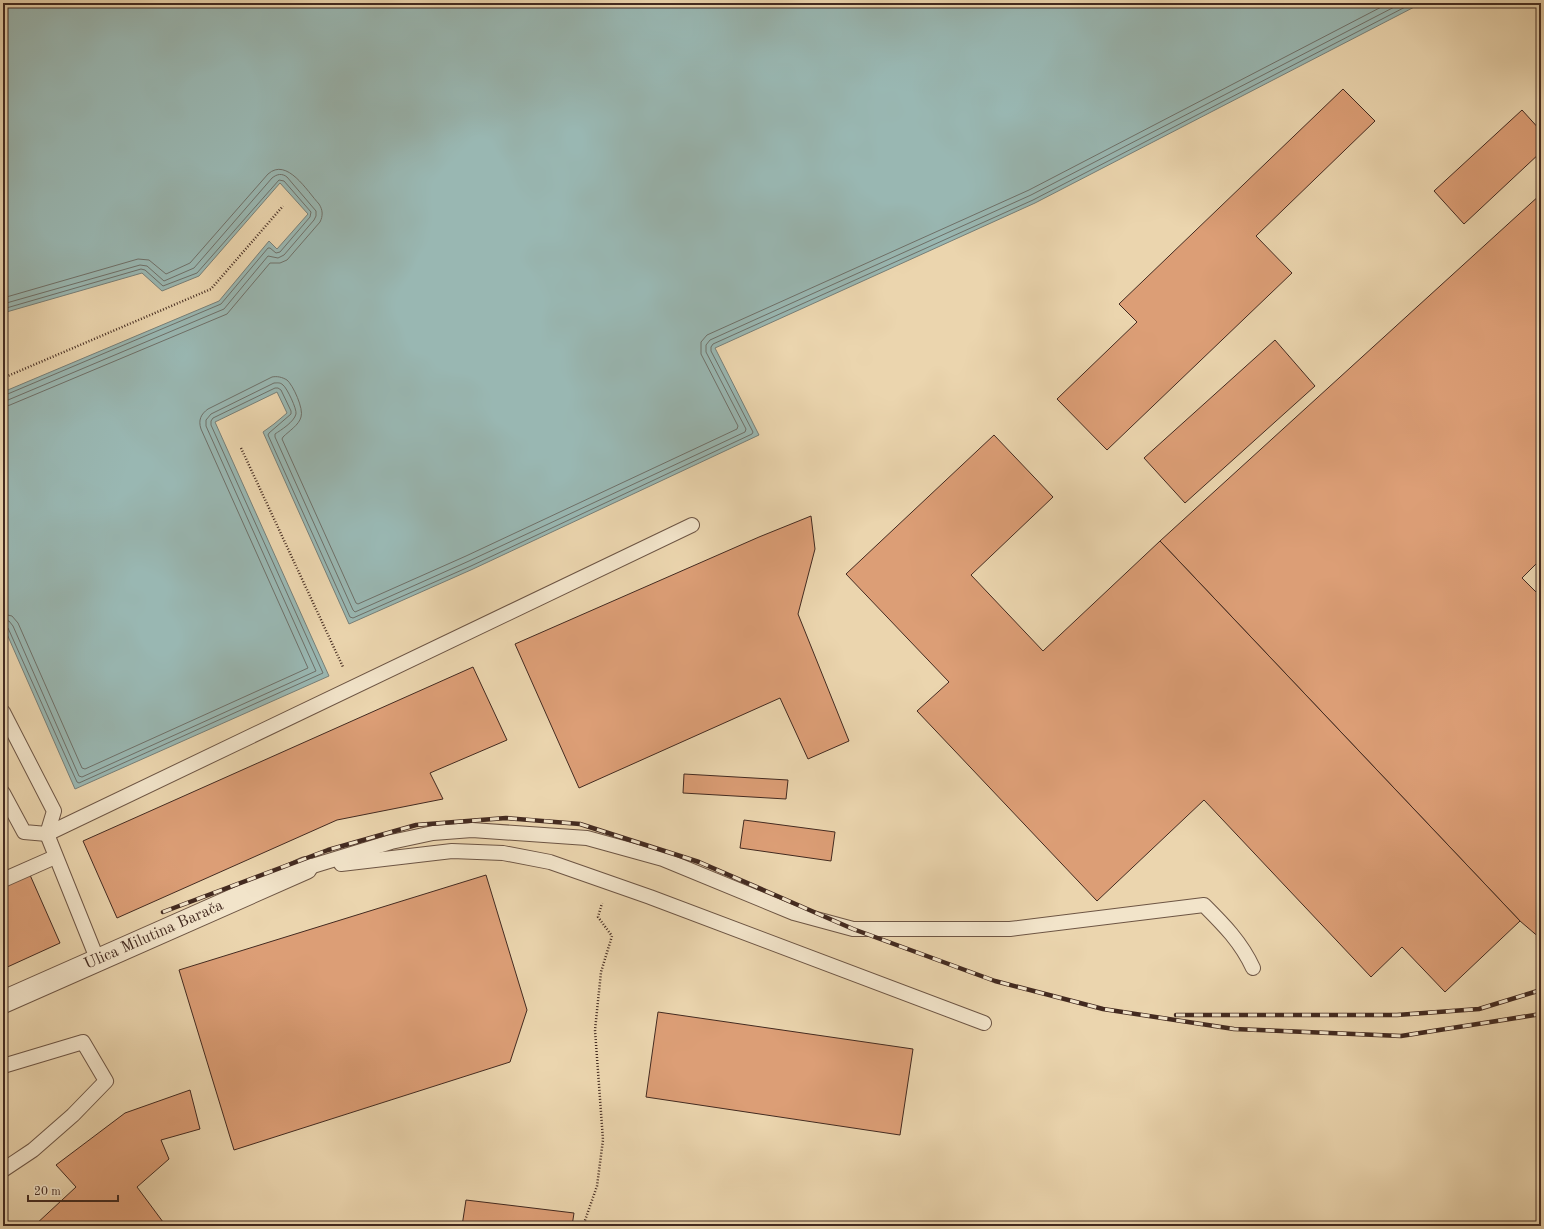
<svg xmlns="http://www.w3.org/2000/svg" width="1544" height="1229" font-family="'Old Standard TT',serif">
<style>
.water{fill:#99b7b2;stroke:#777f78}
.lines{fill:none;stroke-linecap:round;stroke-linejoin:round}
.shore{stroke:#6e7069;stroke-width:1}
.building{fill:#dc9e76;stroke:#432a20}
.service-casing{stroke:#6d5544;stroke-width:16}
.minor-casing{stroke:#6d5544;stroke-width:24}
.path{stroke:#432a20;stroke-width:2.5;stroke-dasharray:1 2;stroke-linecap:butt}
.service{stroke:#f2e4ca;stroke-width:14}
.minor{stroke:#f2e4ca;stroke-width:22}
.rail-casing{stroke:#432a20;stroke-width:4.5}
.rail{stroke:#f2e4ca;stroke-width:3;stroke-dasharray:9;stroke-linecap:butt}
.labels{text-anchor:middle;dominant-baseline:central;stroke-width:3;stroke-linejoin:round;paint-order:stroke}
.street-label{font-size:16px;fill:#432a20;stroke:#f2e4ca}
</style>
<rect width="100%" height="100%" fill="#ebd5ae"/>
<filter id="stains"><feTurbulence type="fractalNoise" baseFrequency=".005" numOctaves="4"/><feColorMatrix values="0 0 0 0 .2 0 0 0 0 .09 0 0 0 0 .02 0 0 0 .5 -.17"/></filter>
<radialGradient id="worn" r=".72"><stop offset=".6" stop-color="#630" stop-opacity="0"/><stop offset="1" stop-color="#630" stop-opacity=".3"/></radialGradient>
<path class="water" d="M3 3H1422L1035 203 715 348 759 435 473 569 349 624 263 432 274 424 287 413 277 392 215 422 329 676 75 789 3 625V392L219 301 269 241 277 249 308 214 280 183 199 276 162 291 142 273 3 313Z"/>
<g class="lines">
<g class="shore">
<path d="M3 298 138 259 149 260 166 274 190 263 268 174C287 157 307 191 319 204 323 210 323 216 320 222L287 260 280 263H270L227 314 10 405 3 407"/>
<path d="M3 304 140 265 147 266 164 281 194 268 272 178C277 174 282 173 287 177L316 211V216L314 220 284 255 278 258 268 256 224 309 8 400 3 401"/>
<path d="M3 309 141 269 145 270 163 286 197 273 279 180 284 181 311 212 310 217 280 252 276 253 270 248H268L221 304 3 396"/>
<path d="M3 614 12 616 18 623 82 768 85 769 308 668 201 429C198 420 201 414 208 409L272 377C277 376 282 377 287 380 293 385 304 409 301 417 299 425 289 431 283 437L282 439 356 603 358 604 466 556 737 429 738 426 701 354V342L707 335 1029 190 1389 3"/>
<path d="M3 620 9 621 13 626 79 776 82 777 316 671 206 426V420L211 414 274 383C277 383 280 382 283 385 287 388 297 409 296 414 294 422 281 430 275 434V437L353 610 355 612 469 561 745 432 746 429 706 352V345L710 340 1031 195 1402 3"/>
<path d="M3 625 8 628 77 782 79 783 323 673 211 425V421L213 418 275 388H278L281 390 291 411V414L269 433 268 435 350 617 353 618 471 566 752 434 753 432 711 351V347L713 344 1033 200 1413 3"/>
</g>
</g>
<g class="building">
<path d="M1343 89 1375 121 1256 236 1292 273 1107 450 1057 399 1137 322 1119 304Z"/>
<path d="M1522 110 1541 131V152L1464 224 1434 191Z"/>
<path d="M1541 194V559L1522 578 1541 597V939L1520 921 1160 541Z"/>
<path d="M1275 340 1315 386 1185 503 1144 458Z"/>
<path d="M994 435 1053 497 971 575 1043 651 1160 541 1520 921 1445 992 1402 947 1371 977 1204 800 1097 901 917 711 949 682 846 574Z"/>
<path d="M811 516 815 549 798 614 849 741 808 759 780 698 579 788 515 644 759 537Z"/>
<path d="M473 667 507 740 430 773 443 799 337 820 117 918 83 841Z"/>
<path d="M684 774 788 780 786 799 683 793Z"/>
<path d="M744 820 835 832 831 861 740 848Z"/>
<path d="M30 875 60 943 3 969V887Z"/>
<path d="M486 875 527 1010 510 1062 234 1150 179 970Z"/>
<path d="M658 1012 913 1049 900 1135 646 1097Z"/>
<path d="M190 1090 200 1129 161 1140 169 1159 137 1187 166 1226H34L76 1187 56 1165 125 1113Z"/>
<path d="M466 1200 574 1213 572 1226H462Z"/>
</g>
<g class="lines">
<defs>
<g id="service">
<path d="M3 712 54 811 47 834 24 832 3 793"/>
<path d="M341 864 452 851 503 853 550 862 650 897 984 1023"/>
<path d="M306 868 391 842 433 833 472 830 587 838 663 859 794 913 853 929H1010L1204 905C1224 925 1241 942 1253 968"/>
<path d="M3 880 55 857"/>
<path d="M98 961 47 834 692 525"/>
<path d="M3 1066 83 1042 106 1081 73 1115 33 1150 3 1170"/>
</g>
<g id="minor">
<path id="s1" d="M3 1002 306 868"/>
</g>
</defs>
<use href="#service" class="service-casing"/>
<use href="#minor" class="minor-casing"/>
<g class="path">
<path d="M3 378 211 289 283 206"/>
<path d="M241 448 343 667"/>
<path d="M583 1226 597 1186 603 1140 595 1030 601 972 612 936 598 917 602 903"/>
</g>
<use href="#service" class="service"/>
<use href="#minor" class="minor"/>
<defs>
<g id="rail">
<path d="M163 912 328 850 416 825 506 818 580 824 699 862 853 929 995 981 1103 1009 1234 1029 1401 1036 1541 1014"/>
<path d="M1176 1015H1397L1479 1009 1541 990"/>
</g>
</defs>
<use href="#rail" class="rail-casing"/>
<use href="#rail" class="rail"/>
</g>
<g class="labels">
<g class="street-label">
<text stroke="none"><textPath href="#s1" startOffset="165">Ulica Milutina Barača</textPath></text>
</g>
</g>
<rect width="1544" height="1229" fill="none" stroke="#ebd5ae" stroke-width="16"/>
<rect x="4" y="4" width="1536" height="1221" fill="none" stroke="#432a20" stroke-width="2"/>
<rect x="8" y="8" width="1528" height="1213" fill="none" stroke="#432a20"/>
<path d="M28 1195v6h90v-6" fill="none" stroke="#432a20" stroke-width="2"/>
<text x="34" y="1195" font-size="12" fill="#432a20" stroke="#f2e4ca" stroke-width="3" paint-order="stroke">20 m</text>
<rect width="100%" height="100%" filter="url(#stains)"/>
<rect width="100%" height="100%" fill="url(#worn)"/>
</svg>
